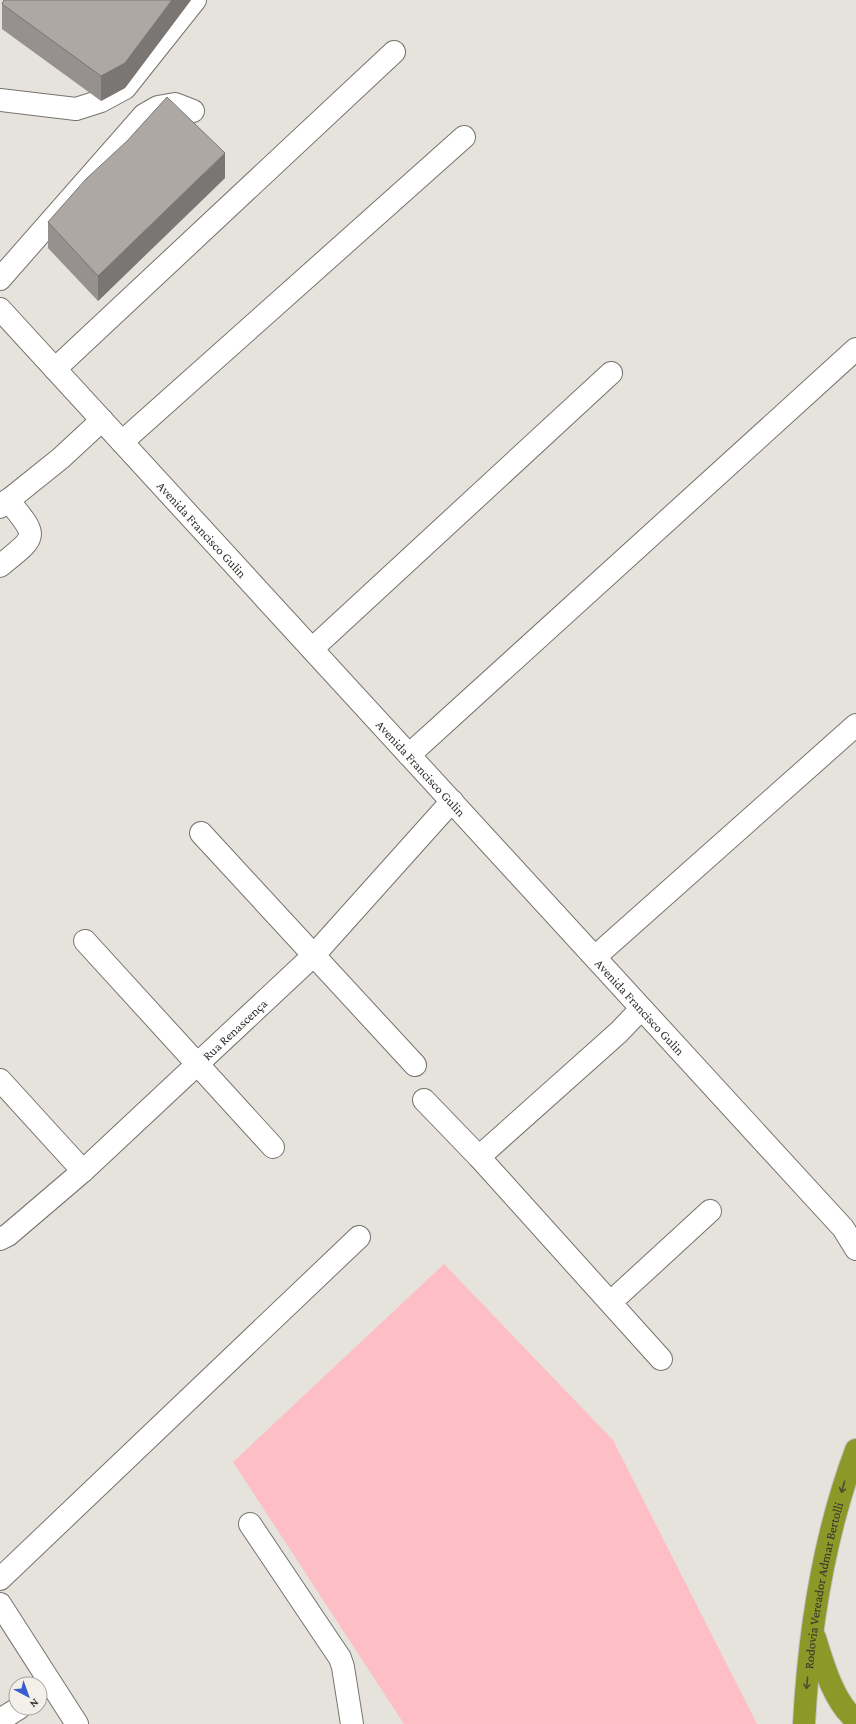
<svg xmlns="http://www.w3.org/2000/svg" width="856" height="1724" font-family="'Crimson Pro',serif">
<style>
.green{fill:#fdbec5}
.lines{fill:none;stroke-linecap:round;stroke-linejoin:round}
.minor-casing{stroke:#76736e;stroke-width:24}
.highway-casing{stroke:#c2c1c1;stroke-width:24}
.minor{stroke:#fff;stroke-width:22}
.highway{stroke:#8c9828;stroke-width:22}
.wall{fill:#96908e}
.shaded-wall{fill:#7a7674}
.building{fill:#aea8a5;stroke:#7a7674}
.oneway{stroke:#4e502d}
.labels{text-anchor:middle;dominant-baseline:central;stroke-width:3.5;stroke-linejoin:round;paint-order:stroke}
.street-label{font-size:13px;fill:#33312f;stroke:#f3f0ea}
</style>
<rect width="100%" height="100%" fill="#e6e3dd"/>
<path class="green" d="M444 1264 613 1440 757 1724H404L233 1462Z"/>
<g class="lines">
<defs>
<g id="minor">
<path d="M0 100 76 109 101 101 125 88 195 0"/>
<path d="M0 279 144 115 158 107 175 104 193 111"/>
<path id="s1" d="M0 309 843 1228 856 1249"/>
<path d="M55 369 394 52"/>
<path d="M122 442 464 137"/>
<path d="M0 507 61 458 102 420"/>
<path d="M0 566C38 535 39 538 8 500"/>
<path d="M312 649 611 373"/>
<path d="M409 755 856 349"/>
<path d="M201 833 415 1065"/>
<path d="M85 941 273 1147"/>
<path d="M595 957 856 725"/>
<path d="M0 1080 83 1171"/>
<path d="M424 1100 479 1157 661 1359"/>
<path d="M479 1157 619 1032 641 1009"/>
<path id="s2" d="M0 1239 8 1235 83 1171 314 955 452 801"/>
<path d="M611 1302 710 1211"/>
<path d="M250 1524 340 1658 343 1667 352 1724"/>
<path d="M0 1579 359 1237"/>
<path d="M0 1604 77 1724"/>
<path d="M0 1720 19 1708"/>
</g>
<g id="highway">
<path d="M815 1638C823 1664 834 1703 856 1720"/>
<path id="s3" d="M804 1724C809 1630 823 1538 856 1450"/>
</g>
</defs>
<use href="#minor" class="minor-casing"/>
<use href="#highway" class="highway-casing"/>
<use href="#minor" class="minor"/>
<use href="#highway" class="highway"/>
</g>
<g class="wall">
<path d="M4 0H191L125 88 101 101 2 29V4Z"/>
<path d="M225 178 98 301 48 248V222Z"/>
</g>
<g class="shaded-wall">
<path d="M172 0H191L125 88 101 101V76Z"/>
<path d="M225 153V178L98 301V276Z"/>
</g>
<g class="building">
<path d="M4 0H172L125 63 101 76 2 4Z"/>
<path d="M167 97 225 153 98 276 48 222 86 179 127 141Z"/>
</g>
<defs><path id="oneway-shaft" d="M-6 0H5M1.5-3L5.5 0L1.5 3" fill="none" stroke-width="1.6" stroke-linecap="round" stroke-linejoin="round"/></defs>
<g class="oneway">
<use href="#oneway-shaft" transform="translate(843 1487) rotate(106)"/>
<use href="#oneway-shaft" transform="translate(807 1683) rotate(96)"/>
</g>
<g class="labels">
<g class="street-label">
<text stroke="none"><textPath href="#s1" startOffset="299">Avenida Francisco Gulin</textPath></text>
<text stroke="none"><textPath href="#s1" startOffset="623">Avenida Francisco Gulin</textPath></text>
<text stroke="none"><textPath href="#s1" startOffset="947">Avenida Francisco Gulin</textPath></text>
<text stroke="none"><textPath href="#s2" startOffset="315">Rua Renascença</textPath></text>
<text stroke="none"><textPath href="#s3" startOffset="140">Rodovia Vereador Admar Bertolli</textPath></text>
</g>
</g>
<g transform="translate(28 1696) rotate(139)"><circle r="19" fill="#f3f0ea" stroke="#a6a49f"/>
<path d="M0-3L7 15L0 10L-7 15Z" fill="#375dce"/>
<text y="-6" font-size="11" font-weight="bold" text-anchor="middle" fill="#33312f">N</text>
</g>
</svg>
